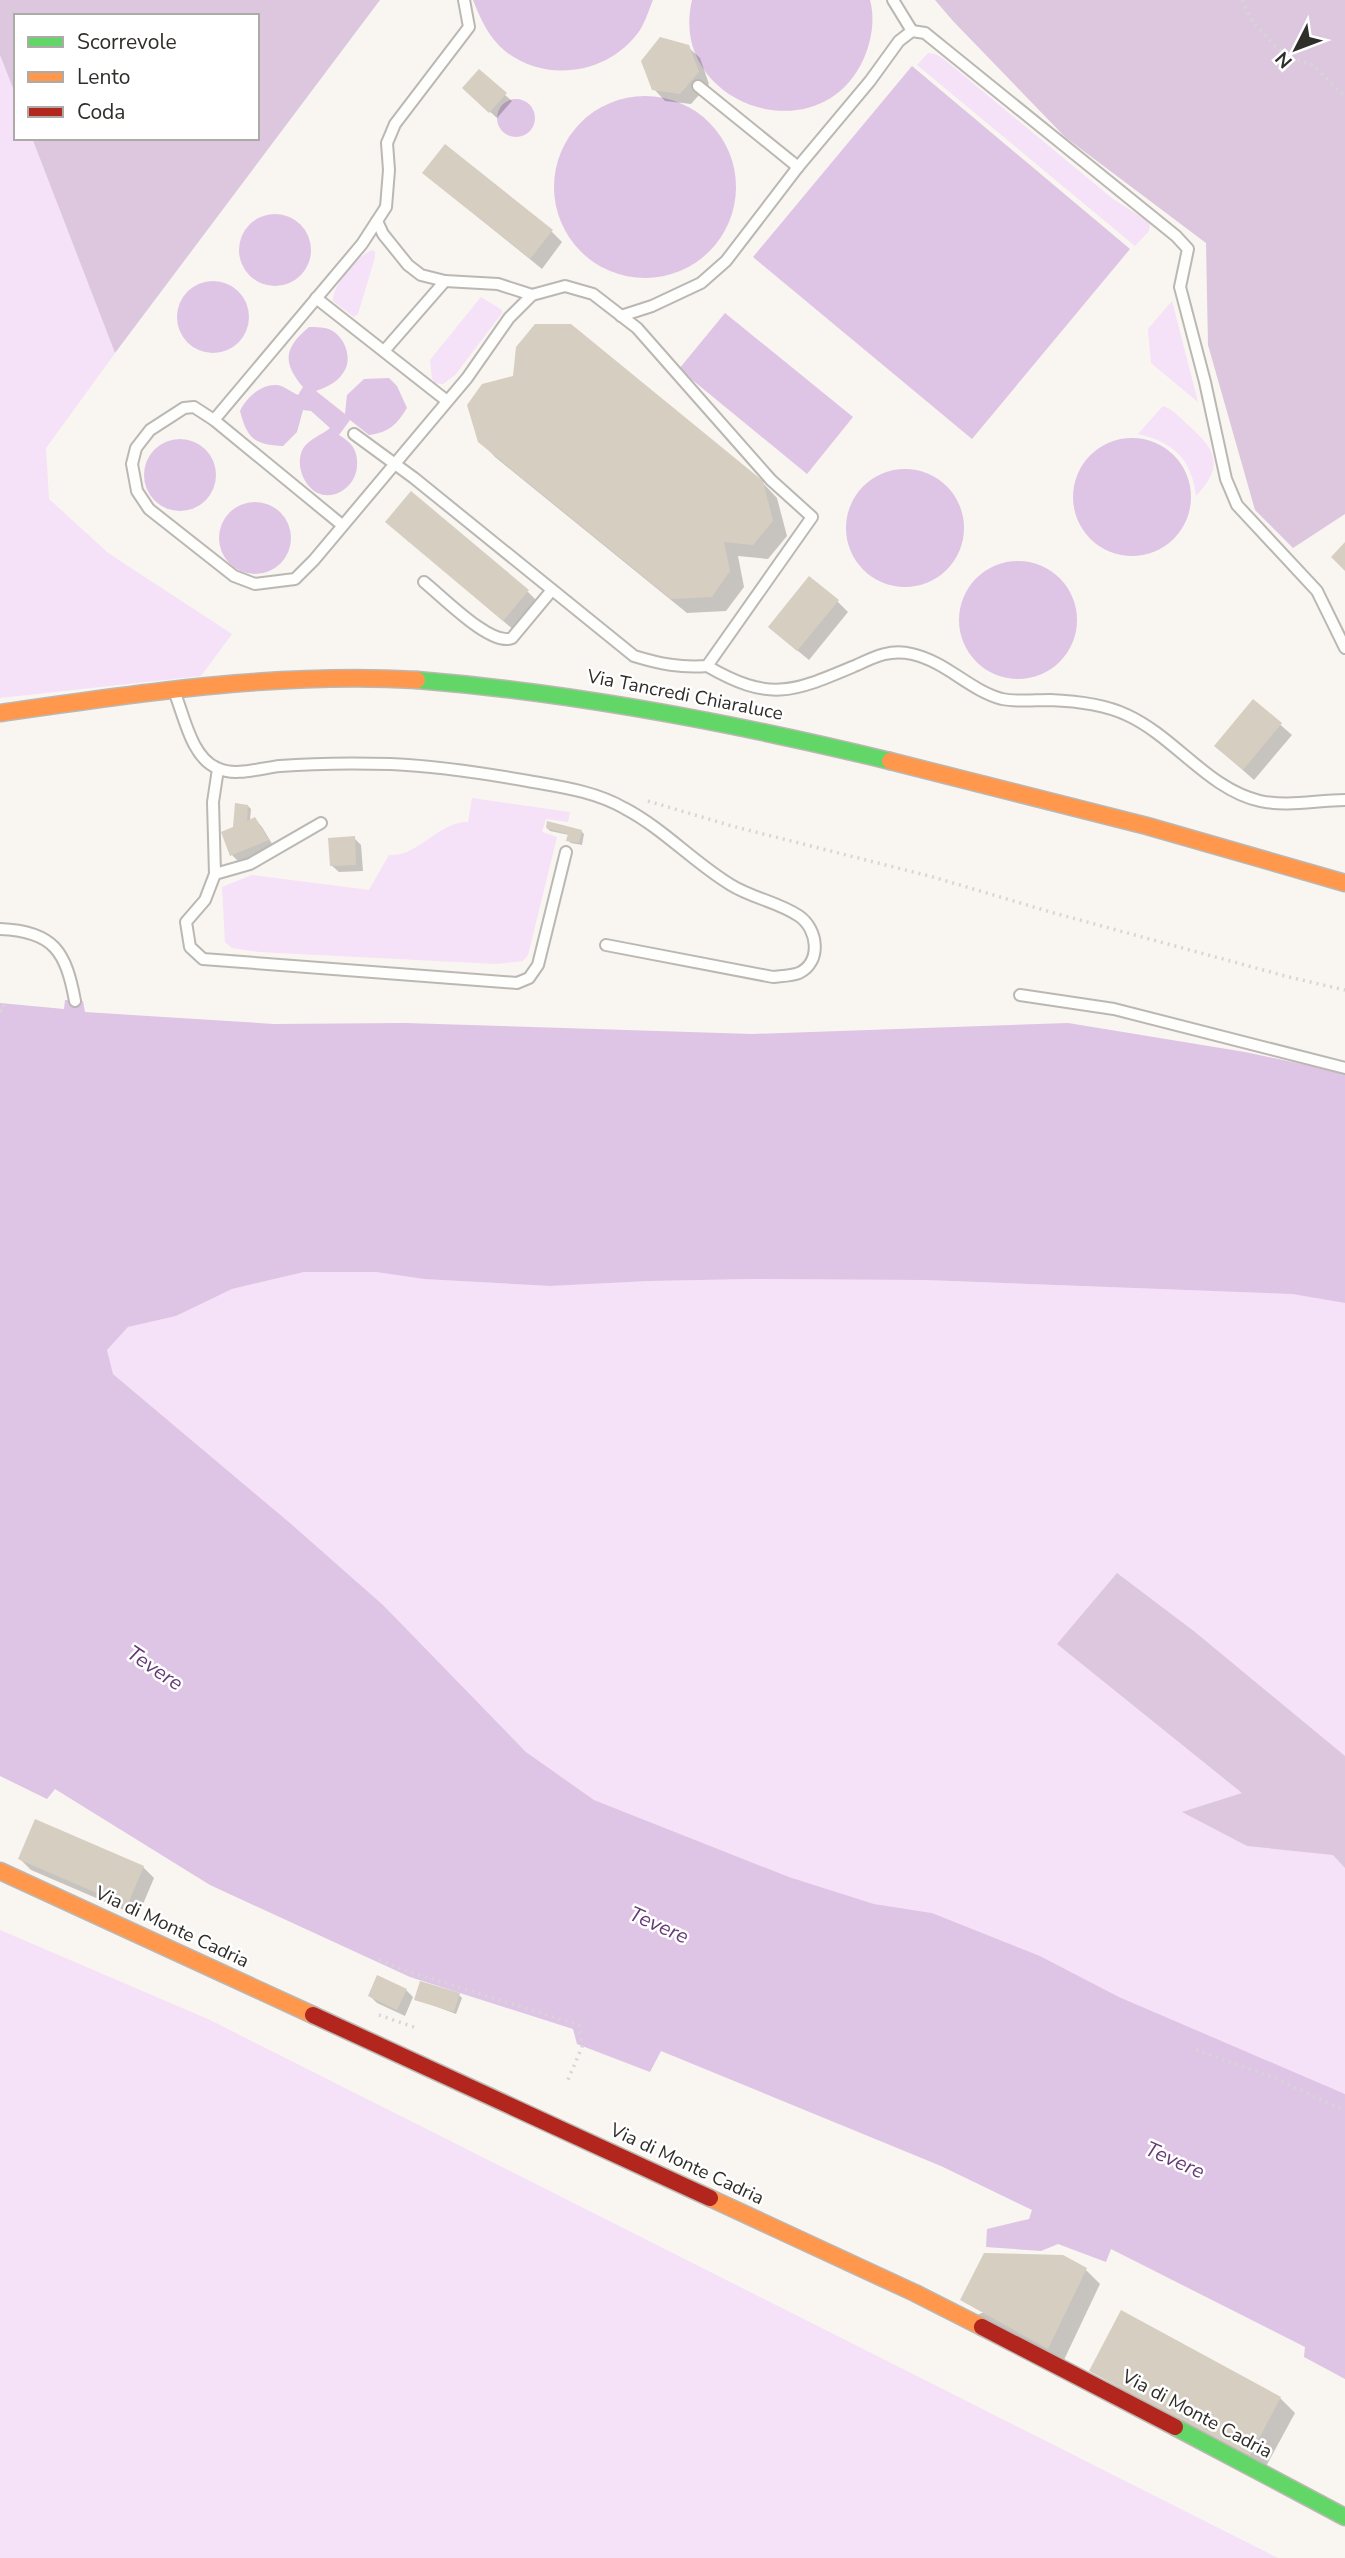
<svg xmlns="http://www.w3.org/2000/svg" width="1345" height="2558" font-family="'Nunito Sans',sans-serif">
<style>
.green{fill:#f5e1f8}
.forest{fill:#dcc7df}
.water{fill:#dec4e5}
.shadow{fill:#0003}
.building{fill:#d5cec1}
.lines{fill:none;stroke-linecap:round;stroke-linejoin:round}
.lane-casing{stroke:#bbb8b4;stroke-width:14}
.fast-casing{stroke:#bbb8b4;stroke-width:19}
.slow-casing{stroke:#bbb8b4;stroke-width:19}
.jam-casing{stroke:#bbb8b4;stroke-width:19}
.path{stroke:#d6d6d4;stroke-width:3.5;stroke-dasharray:2 5;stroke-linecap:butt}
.lane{stroke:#fefefd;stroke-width:10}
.fast{stroke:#63d668;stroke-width:16}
.slow{stroke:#ff974d;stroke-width:16}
.jam{stroke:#b3261e;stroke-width:16}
.labels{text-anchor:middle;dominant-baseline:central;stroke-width:5;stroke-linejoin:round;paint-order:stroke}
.street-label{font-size:19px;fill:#302e2a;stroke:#fff}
.water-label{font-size:21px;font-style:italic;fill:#663a75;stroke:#fff}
</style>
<rect width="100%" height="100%" fill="#f9f5f0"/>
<g class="green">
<path d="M928 53 936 54 945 60 1113 199 1146 220 1150 224 1149 231 1135 246 917 65Z"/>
<path d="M0 55 16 96V138H32L115 353 46 448 49 499 108 553 232 634 201 676 0 698Z"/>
<path d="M372 250 375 252V257L358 314 354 317 333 301C332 285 358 256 372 250Z"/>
<path d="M481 297 502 310V313L455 375 443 384 435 383 432 378 430 360Z"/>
<path d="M1172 301 1198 402 1151 363 1148 329Z"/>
<path d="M1163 406C1173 409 1181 419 1189 426 1217 451 1224 466 1196 496 1192 459 1173 442 1138 434Z"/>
<path d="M472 798 570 812 568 822 546 819 542 832 557 837 528 955 523 961 496 964 260 952 232 948 225 942 222 887 252 875 369 890 389 855C419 857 437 822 468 822Z"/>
<path d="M304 1272H376L424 1279 550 1286 649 1281 751 1279 925 1280 1292 1294 1345 1303V2094L1119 1997 1040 1956 932 1913 874 1904 789 1877 594 1800 526 1752 383 1605 290 1523 113 1374 107 1350 128 1327 176 1316 232 1289Z"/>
<path d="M0 1930 210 2020 1278 2558H0Z"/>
</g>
<g class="forest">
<path d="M0 0H380L115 353 32 138H257V16H16V96L0 55Z"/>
<path d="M935 0H1345V514L1293 548 1255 510 1208 345 1206 243 1065 137 953 21Z"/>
<path d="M1117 1573 1195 1632 1345 1756V1868L1333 1855 1247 1846 1182 1812 1242 1793 1057 1644Z"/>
</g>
<g class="water">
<path d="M473 0H653C649 10 645 22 640 30 610 74 546 84 505 51 489 38 480 18 473 0Z"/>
<path d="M692 0H870C875 19 872 39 864 58 821 157 667 105 692 0Z"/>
<path d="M912 66 1130 249 972 439 753 257Z"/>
<circle cx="645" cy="187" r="91"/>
<circle cx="516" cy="118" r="19"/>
<circle cx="275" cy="250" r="36"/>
<circle cx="213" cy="317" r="36"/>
<path d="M725 313 853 417 807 474 679 369Z"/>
<path d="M309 327C316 327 325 327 331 330 346 338 353 360 343 373 337 383 326 387 316 391L345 414 347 395 364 379 389 378 397 386 407 408C396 425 390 432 369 435L350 420 339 435C351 442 358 450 357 465 357 481 342 497 325 495 305 493 293 463 304 447 310 439 323 434 330 428L311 411 303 410 297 432 283 446C254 445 247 438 240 411 246 398 261 384 277 385 284 386 291 392 298 395L303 387C282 362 284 348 309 327Z"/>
<circle cx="1132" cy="497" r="59"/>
<circle cx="180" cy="475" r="36"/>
<circle cx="905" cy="528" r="59"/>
<circle cx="255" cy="538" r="36"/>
<circle cx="1018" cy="620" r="59"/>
<path d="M65 1000 83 1001 85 1012 274 1024 405 1023 752 1034 1068 1023 1245 1052 1345 1073V1303L1292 1294 925 1280 751 1279 649 1281 550 1286 424 1279 376 1272H304L232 1289 176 1316 128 1327 107 1350 113 1374 290 1523 383 1605 526 1752 594 1800 789 1877 874 1904 932 1913 1040 1956 1119 1997 1345 2094V2379L1304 2357 1305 2347 1111 2249 1106 2262 1058 2244 1041 2251 986 2247 987 2229 1029 2219 1032 2210 941 2166 661 2051 650 2072 577 2044 573 2029 410 1977 210 1885 55 1789 47 1799 0 1776V1003L64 1009Z"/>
</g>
<g class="shadow">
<path d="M688 47 700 58 709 84 691 104 665 101 654 89Z"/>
<path d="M471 95H505L512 101 497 118Z"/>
<path d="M424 173 551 231 562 242 542 269Z"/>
<path d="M480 441 762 482 777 498 787 536 768 559 738 556 744 587 726 611 687 613 495 457Z"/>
<path d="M387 522 528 592 538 602 515 631Z"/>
<path d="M837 601 848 612 809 660 781 637Z"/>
<path d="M1253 701 1292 735 1254 780 1228 757Z"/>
<path d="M248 806 251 809 250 821 255 819 262 827 274 847 239 862 232 855 236 827Z"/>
<path d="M547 828 581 831 584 834 582 845 571 843 568 840 569 835 550 831Z"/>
<path d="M354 838 361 845 363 871 339 872 331 865Z"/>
<path d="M20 1859 143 1867 154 1878 138 1916 31 1870Z"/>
<path d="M406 1990 413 1997 405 2016 377 2003 370 1996Z"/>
<path d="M459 1995 462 1998 456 2014 416 1999Z"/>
<path d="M1086 2270 1100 2284 1063 2362 977 2315Z"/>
<path d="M1106 2386 1280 2398 1295 2413 1264 2470Z"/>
</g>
<g class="building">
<path d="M660 37 689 45 699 72 680 94 652 90 641 61Z"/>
<path d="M479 69 507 93 489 113 462 88Z"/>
<path d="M445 144 553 230 530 259 422 173Z"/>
<path d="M535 324H571L763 481 773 521 753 545 724 542 730 571 712 597 671 599 478 442 467 405 482 384 513 376 516 347Z"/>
<path d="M411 491 529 590 503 621 385 522Z"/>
<path d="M1345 542V571L1331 557Z"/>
<path d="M809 576 839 600 797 651 768 627Z"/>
<path d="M1253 699 1282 723 1243 770 1214 746Z"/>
<path d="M235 803 248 805 247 821 255 817 269 840 230 856 221 832 233 827Z"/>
<path d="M547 821 582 830 579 843 566 841 568 834 546 828Z"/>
<path d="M355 836 356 865 330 866 328 838Z"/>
<path d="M35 1819 144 1866 127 1906 18 1859Z"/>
<path d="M377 1975 407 1989 397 2010 368 1996Z"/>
<path d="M420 1981 460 1993 454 2012 414 2000Z"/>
<path d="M984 2253 1063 2255 1087 2268 1048 2349 960 2300Z"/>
<path d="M1121 2310 1281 2397 1249 2457 1089 2371Z"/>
</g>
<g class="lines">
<defs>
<g id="lane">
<path d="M893 0 912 31"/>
<path d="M698 86 798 167"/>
<path d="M377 221 383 234 408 265 421 275 445 281 498 284 532 295"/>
<path d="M316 298 447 401"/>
<path d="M621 316 652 306 701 283 726 261 798 167 870 81 899 41 912 31 925 33 1176 236 1188 249 1180 287 1205 382 1226 479 1237 505 1317 591 1345 648"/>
<path d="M384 351 445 281"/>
<path d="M214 420 362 244 386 207 389 170 387 143 395 124 469 27 464 0"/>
<path d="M342 525 214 420 194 407 184 408 150 430 136 448 132 464 137 491 149 509 234 576 255 584 295 579 314 560 467 378 509 318 532 295 565 286 593 294 637 328 771 480 812 517 707 666C681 668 660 664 634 656L414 478 354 434"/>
<path d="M424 582C442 596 491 647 512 638L552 590"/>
<path d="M707 666C771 703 793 692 857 665 876 656 891 649 912 654 947 662 969 690 1002 699 1017 702 1034 700 1050 700 1076 701 1104 704 1127 715 1175 737 1208 789 1260 801 1288 807 1317 800 1345 800"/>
<path d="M174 691C184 715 191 757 217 768 235 777 261 768 280 766 317 763 354 763 391 764 437 766 483 773 528 781 561 787 594 791 624 808 664 829 693 862 731 885 752 898 778 902 799 916 818 929 822 962 799 973 791 976 780 976 773 977L606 945"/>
<path d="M218 769 213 802 215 874 205 900 186 922 190 947 203 959 517 983 529 978 538 965 566 852"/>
<path d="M215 874 250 864 321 823"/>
<path d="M0 929C54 931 66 952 75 1001"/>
<path d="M1020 995 1114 1009 1345 1068"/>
</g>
<g id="fast">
<path d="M417 680C577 693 734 723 890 761"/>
<path d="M1175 2427 1345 2517"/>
</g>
<g id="slow">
<path d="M0 713C138 693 277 672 417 680"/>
<path d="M890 761 1147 826 1345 883"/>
<path d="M0 1871 313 2015"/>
<path d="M710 2198 915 2293 982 2327"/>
</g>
<g id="jam">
<path d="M313 2015 710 2198"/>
<path d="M982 2327 1175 2427"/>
</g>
</defs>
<use href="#lane" class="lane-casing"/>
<use href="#fast" class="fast-casing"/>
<use href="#slow" class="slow-casing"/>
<use href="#jam" class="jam-casing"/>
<g class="path">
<path d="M1242 0 1250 18 1277 48 1291 58 1313 65 1345 97"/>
<path d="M648 801 732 826 933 877 1054 913 1289 977 1345 990"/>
<path d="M0 1011H3L4 1003"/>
<path d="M379 1960 410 1972 579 2025 582 2047 567 2082"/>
<path d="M379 2015 414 2027"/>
<path d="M1196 2050 1275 2078 1345 2111"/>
</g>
<use href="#lane" class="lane"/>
<use href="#fast" class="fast"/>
<use href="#slow" class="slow"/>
<use href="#jam" class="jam"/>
</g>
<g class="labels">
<g class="street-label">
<text transform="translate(685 695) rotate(11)">Via Tancredi Chiaraluce</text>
<text transform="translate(172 1927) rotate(25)">Via di Monte Cadria</text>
<text transform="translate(687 2164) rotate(25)">Via di Monte Cadria</text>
<text transform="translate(1197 2414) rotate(28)">Via di Monte Cadria</text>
</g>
<g class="water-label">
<text transform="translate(155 1668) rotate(34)">Tevere</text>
<text transform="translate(659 1925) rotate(24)">Tevere</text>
<text transform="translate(1175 2160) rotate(24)">Tevere</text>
</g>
</g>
<rect x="14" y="14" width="245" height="126" fill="#ffffff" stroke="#acabaa" stroke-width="2"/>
<rect x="28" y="37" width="35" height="10" fill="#63d668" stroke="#acabaa" stroke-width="2"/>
<text x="77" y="49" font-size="21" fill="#302e2a">Scorrevole</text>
<rect x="28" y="72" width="35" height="10" fill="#ff974d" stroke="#acabaa" stroke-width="2"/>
<text x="77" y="84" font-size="21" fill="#302e2a">Lento</text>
<rect x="28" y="107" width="35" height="10" fill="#b3261e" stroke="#acabaa" stroke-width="2"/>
<text x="77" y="119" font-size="21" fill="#302e2a">Coda</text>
<g transform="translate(1296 49) rotate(228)" stroke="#ffffff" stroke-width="5" paint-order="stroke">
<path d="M0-5L12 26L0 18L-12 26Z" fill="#302e2a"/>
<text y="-10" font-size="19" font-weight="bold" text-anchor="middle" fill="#302e2a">N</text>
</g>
</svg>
